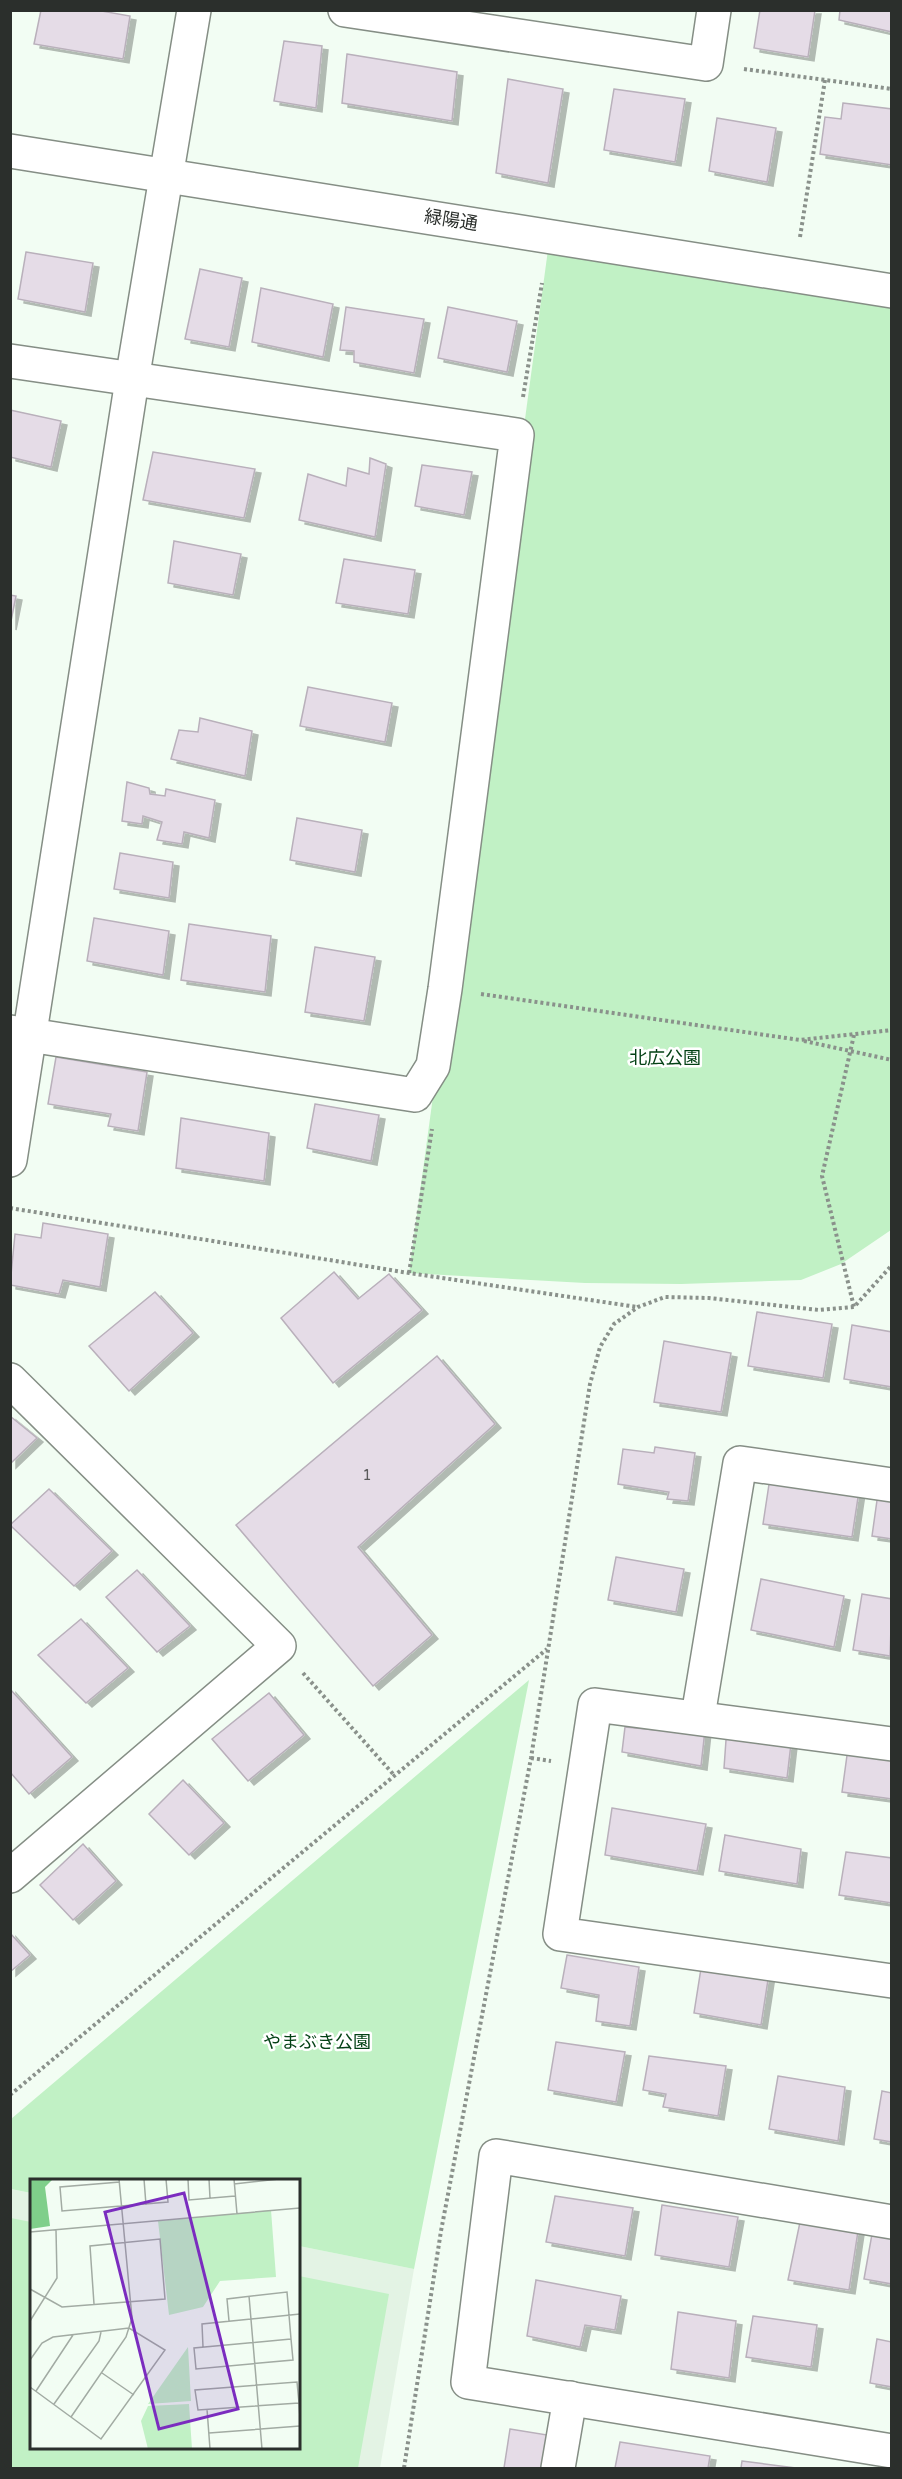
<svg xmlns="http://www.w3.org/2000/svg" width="902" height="2479" font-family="'Varela Round','Noto Sans JP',sans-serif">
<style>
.built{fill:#e3f3e4}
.green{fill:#c1f1c5}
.building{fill:#e5dce7;stroke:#b9b0bb;stroke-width:1.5;filter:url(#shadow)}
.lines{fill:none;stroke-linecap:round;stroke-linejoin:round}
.minor-casing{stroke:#858e85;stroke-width:36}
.tertiary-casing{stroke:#858e85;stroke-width:36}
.path{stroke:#8a918b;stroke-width:4;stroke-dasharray:3 3;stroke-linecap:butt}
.minor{stroke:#fff;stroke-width:33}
.tertiary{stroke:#fff;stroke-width:33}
.labels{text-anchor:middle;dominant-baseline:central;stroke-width:5;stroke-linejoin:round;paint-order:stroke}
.number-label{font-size:15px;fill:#5a5a5b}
.street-label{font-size:18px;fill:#2b2f2c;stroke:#fff}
.park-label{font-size:18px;fill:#034115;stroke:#fff}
.inset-road{fill:none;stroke:#a2aba3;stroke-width:1.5}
.view{fill:#7b2cbf;fill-opacity:0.15;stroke:#7b2cbf;stroke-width:3}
.inset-edge{fill:none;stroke:#2b2f2c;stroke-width:3}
</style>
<defs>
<filter id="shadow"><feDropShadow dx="6" dy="4" stdDeviation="0" flood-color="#0004"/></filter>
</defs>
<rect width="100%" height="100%" fill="#f2fdf3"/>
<path class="built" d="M10 2189 31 2193 32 2448H298L299 2246 414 2269 380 2468H11Z"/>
<g class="green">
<path d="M550 235 891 291V1230L841 1264 801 1280 681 1284 585 1283 409 1273Z"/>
<path d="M529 1680 414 2269 299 2246 298 2180H32L31 2193 11 2189V2119Z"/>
<path d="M11 2218 31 2222 32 2448H298L299 2276 389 2294 358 2468H11Z"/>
</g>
<g class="building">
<path d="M41 10H96L130 16 123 59 34 44Z"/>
<path d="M760 10H815L808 57 754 48Z"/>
<path d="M840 10H892V32L839 20Z"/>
<path d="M284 41 322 46 316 108 274 101Z"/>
<path d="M347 54 457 72 452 121 342 103Z"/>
<path d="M508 79 563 89 548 183 496 173Z"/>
<path d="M614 89 685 99 675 162 604 150Z"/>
<path d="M843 103 892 109V165L820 154 825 117 841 119Z"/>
<path d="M717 118 776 128 767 182 709 171Z"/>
<path d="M26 252 93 263 85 312 18 299Z"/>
<path d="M200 269 242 278 229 347 185 339Z"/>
<path d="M261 288 333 304 323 357 252 342Z"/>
<path d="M346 307 424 319 414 373 354 362V351L340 350Z"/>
<path d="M448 307 517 321 507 372 438 358Z"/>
<path d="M10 410 61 421 51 467 10 457Z"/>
<path d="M153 452 255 469 244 518 143 500Z"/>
<path d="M370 458 386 464 375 537 299 520 308 474 346 486 348 468 369 474Z"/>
<path d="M422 465 472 472 464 515 415 506Z"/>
<path d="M174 541 241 554 233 595 168 583Z"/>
<path d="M344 559 415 570 408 614 336 603Z"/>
<path d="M10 595 16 596 10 626Z"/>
<path d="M308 687 392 703 385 742 300 726Z"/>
<path d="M200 718 252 731 245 776 171 759 179 730 198 732Z"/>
<path d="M127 782 149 788 150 794 165 796 166 789 215 800 209 838 184 832 182 844 157 840 162 822 143 816 142 824 122 821Z"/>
<path d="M297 818 362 830 355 872 290 860Z"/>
<path d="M120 853 173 862 169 898 114 889Z"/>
<path d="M94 918 169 931 163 975 87 961Z"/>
<path d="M189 924 271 936 265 992 181 980Z"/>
<path d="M315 947 375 957 364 1021 305 1012Z"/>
<path d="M56 1057 147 1072 138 1131 108 1126 111 1114 48 1104Z"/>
<path d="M315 1104 379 1115 371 1161 307 1148Z"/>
<path d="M181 1118 269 1133 264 1181 176 1168Z"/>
<path d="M43 1223 108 1234 100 1287 63 1280 59 1294 10 1285 15 1234 41 1238Z"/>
<path d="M334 1272 358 1299 389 1274 422 1310 333 1383 281 1318Z"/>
<path d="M155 1292 193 1333 129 1391 89 1346Z"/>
<path d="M757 1312 832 1324 823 1378 748 1366Z"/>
<path d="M852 1325 892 1332V1387L844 1379Z"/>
<path d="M664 1341 731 1353 721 1412 654 1402Z"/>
<path d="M437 1356 495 1424 358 1547 432 1635 373 1686 236 1525Z"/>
<path d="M10 1416 37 1438 10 1464Z"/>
<path d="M655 1447 695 1453 688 1501 667 1499 669 1492 618 1484 623 1449 654 1453Z"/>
<path d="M771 1471 860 1484 852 1537 763 1524Z"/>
<path d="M879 1486 892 1488V1539L872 1536Z"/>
<path d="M49 1489 112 1551 74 1586 10 1525Z"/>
<path d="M616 1557 684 1569 676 1612 608 1600Z"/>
<path d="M137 1570 190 1626 157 1652 106 1597Z"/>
<path d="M761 1579 844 1596 834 1647 751 1630Z"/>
<path d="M862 1594 892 1599 890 1656 853 1650Z"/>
<path d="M81 1619 128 1668 86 1703 38 1655Z"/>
<path d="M10 1689 72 1757 29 1794 10 1772Z"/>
<path d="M269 1693 304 1735 248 1781 212 1739Z"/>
<path d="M655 1715 706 1721 701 1766 622 1752 625 1727 655 1730Z"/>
<path d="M727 1726 792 1735 787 1778 724 1768Z"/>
<path d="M848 1748 892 1755V1799L842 1792Z"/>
<path d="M183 1780 224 1823 189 1855 149 1814Z"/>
<path d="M612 1808 706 1824 697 1871 605 1855Z"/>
<path d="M725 1835 801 1849 797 1884 719 1871Z"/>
<path d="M83 1844 116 1881 73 1920 40 1885Z"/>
<path d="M846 1852 892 1858V1903L839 1895Z"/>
<path d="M10 1933 30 1955 10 1972Z"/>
<path d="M567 1955 639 1967 630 2026 596 2021 599 1995 561 1988Z"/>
<path d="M702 1962 769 1973 761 2025 694 2013Z"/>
<path d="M556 2042 625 2052 616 2102 548 2090Z"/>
<path d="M649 2056 726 2066 718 2116 663 2107 666 2094 643 2090Z"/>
<path d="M778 2076 845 2087 838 2141 769 2129Z"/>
<path d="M882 2091 892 2093V2142L874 2139Z"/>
<path d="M555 2196 633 2208 625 2256 546 2242Z"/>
<path d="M662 2205 738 2217 729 2267 655 2255Z"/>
<path d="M800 2222 858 2231 849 2290 788 2280Z"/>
<path d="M872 2234 892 2237V2284L864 2279Z"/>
<path d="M536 2280 621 2296 615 2330 585 2325 580 2347 527 2336Z"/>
<path d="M678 2312 736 2321 729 2378 671 2369Z"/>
<path d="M753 2316 817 2325 811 2367 746 2357Z"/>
<path d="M877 2339 892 2342V2387L870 2383Z"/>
<path d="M510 2429 566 2438 562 2468H504Z"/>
<path d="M620 2442 710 2456 708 2468H615Z"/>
<path d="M742 2461 796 2468H741Z"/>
</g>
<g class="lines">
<defs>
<g id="minor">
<path d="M345 10 706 64 714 10"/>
<path d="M10 361 517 435 445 989 433 1066 415 1095 10 1032"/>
<path d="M10 1160 132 380 194 10"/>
<path d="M10 1380 279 1646 10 1876"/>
<path d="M698 1716 740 1463 892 1485"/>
<path d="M892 1744 595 1705 560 1934 892 1981"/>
<path d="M892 2222 496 2156 468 2382 892 2451"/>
<path d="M558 2468 570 2398"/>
</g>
<path id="tertiary" d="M10 151 892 291"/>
</defs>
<use href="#minor" class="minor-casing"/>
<use href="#tertiary" class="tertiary-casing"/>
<g class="path">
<path d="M744 69 892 89"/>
<path d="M800 237 825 80"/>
<path d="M523 397 542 283"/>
<path d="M481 994 800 1040 892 1030"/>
<path d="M854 1035 822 1176 854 1307"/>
<path d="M804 1041 892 1060"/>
<path d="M10 1208 409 1273 637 1307"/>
<path d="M409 1273 432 1129"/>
<path d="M303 1673 394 1775"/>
<path d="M531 1758 551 1761"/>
<path d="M10 2095 547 1649"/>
<path d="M404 2468 441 2231 531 1758 590 1384 600 1347 614 1324 638 1307 665 1297 709 1298 819 1310 854 1307 892 1265"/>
</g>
<use href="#minor" class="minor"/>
<use href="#tertiary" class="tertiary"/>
</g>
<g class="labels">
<g class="number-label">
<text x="367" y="1475">1</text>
</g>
<g class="street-label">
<text transform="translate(451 220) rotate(9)">緑陽通</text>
</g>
<g class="park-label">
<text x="665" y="1058">北広公園</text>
<text x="317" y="2042">やまぶき公園</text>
</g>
</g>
<g transform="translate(30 2179)">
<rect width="270" height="270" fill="#f2fdf3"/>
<path d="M241 31 246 98 190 102 173 128 139 136 128 42ZM158 168 161 222 118 225ZM159 225 162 270H118L111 242 118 227Z" fill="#c1f1c5"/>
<path d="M0 0H23L15 8 20 47 0 50Z" fill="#7fcf8a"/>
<path class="inset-road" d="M114 0 116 26M158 0 159 21 205 17M179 0 180 19M204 0 207 35M90 3 30 8 32 32 138 23 136 0M204 5 249 0M0 53 270 29M0 110 32 128 135 120 130 60 60 67 64 125M219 117 232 270M0 142 27 99 26 51M199 142 197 120 257 113 259 136 261 160 263 181 166 190 164 169 261 160M173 168 172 145 270 135M0 181 12 164 23 158 99 149 135 171 71 260 0 208M72 194 104 216M6 212 43 156M269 224 168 231 165 211 267 203 269 224 270 239M24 225 69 162 71 153M177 230 180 270M41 238 96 158 102 139 89 0M179 254 270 247"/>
<path class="view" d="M154 14 208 230 129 250 75 33Z"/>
<rect width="270" height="270" class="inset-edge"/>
</g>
<rect width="902" height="2479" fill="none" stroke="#2b2f2c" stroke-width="24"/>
</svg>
